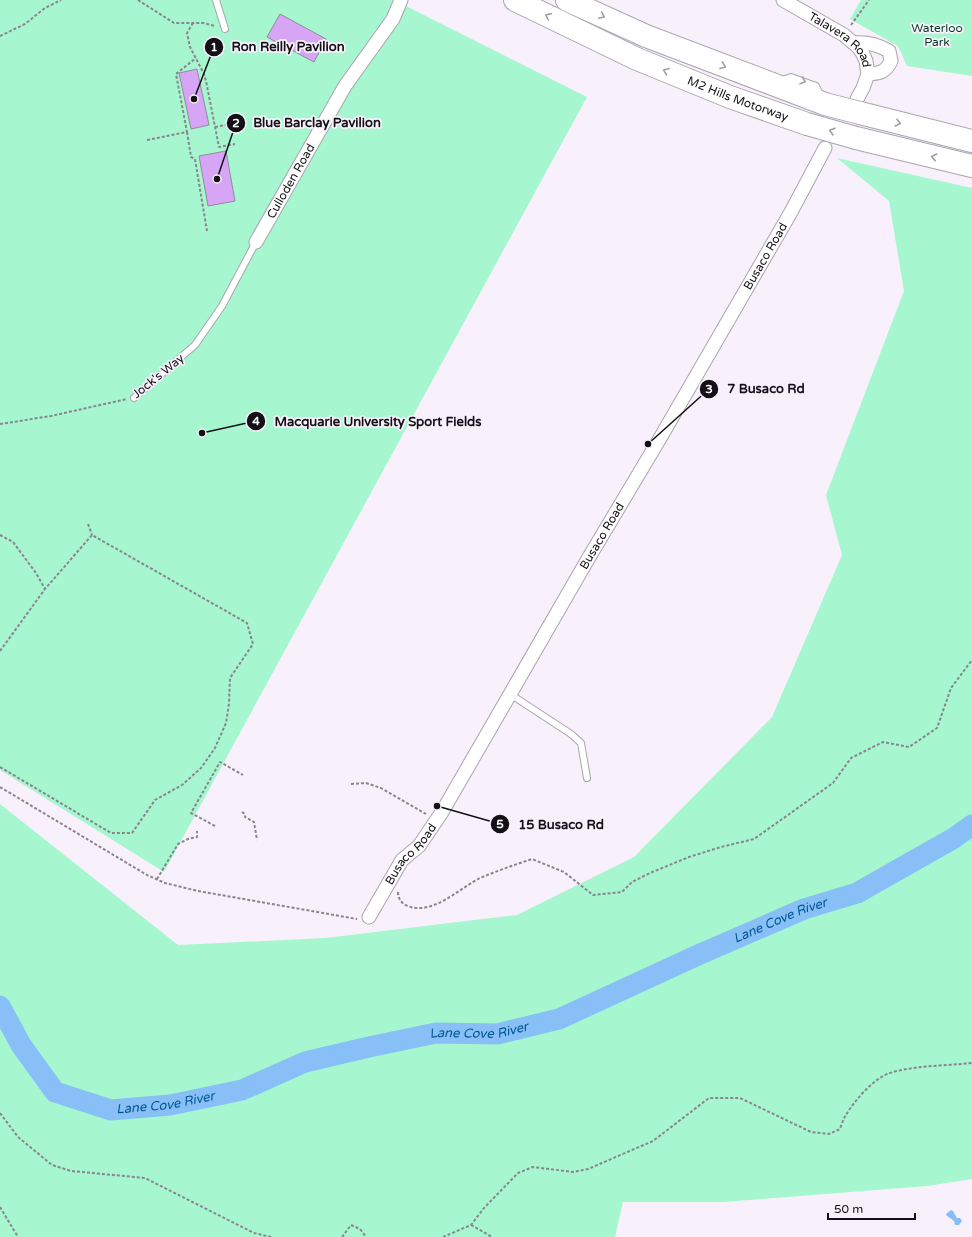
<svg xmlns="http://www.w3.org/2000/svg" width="972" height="1237" font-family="'Varela Round',sans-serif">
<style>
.green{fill:#a6f6d0}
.water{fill:#87bff6}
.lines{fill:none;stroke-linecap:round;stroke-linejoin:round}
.river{stroke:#87bff6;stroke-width:21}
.building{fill:#d7a5f6;stroke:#928c96}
.lane-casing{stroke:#aaa4af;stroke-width:8}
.street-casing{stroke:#aaa4af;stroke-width:15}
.highway-casing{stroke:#aaa4af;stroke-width:24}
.path{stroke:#8a858d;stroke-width:2;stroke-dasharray:3 2;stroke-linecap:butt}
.lane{stroke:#fff;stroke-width:6}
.street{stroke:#fff;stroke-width:13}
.highway{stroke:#fff;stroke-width:22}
.highway-bridge-casing{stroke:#aaa4af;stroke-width:24;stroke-linecap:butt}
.highway-bridge{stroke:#fff;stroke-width:22}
.oneway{stroke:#a1a0a1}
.labels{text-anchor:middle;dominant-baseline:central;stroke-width:3.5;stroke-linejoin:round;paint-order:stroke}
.park-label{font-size:12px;fill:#063826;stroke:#f8f1fc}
.street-label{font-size:12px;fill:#131115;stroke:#f8f1fc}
.water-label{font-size:13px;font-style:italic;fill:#015694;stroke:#f8f1fc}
.leader{fill:none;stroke:#131115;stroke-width:1.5}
.callout-dot{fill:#131115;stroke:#f8f1fc;stroke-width:1.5}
.mark-label{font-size:12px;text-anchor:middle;font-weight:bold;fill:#fff}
.callout-label{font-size:13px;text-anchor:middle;font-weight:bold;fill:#131115;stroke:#f8f1fc;stroke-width:3.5;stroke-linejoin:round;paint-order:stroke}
</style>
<rect width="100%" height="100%" fill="#f8f1fc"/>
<g class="green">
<path d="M0 0H394L587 97 164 872 0 770Z"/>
<path d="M861 0H972V76L907 66 898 46 850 19Z"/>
<path d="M837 158 972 188V1179L927 1186 724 1202H623L615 1237H0V804L178 945 325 938 517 915 634 857 772 717 842 555 826 495 904 291 889 201Z"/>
</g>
<path class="water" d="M951 1210 953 1211 957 1218H960L962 1221 959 1225H955L954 1221 946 1215 947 1213Z"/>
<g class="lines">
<path class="river" id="s1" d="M0 1006 21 1045 55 1092 111 1110 170 1105 242 1090 305 1062 369 1047 436 1033 497 1034 559 1019 698 955 804 909 857 893 954 838 972 825"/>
</g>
<g class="building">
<path d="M280 14 326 39 314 62 267 37Z"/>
<path d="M197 69 209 125 191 129 179 73Z"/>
<path d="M226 151 235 201 208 206 199 156Z"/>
</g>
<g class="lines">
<defs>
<g id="lane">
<path d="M216 0 225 29"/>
<path d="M780 81 791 77 816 86 820 95"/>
<path d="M134 398 195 345 222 306 256 242"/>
<path d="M510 694 571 734 581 743 587 778"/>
</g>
<g id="street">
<path id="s2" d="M783 0 844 35 858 47 863 54 866 61 868 74 863 88 857 99"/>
<path d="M854 43C867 42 877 44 889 51L891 61C885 73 880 73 868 74"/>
<path id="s3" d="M256 242 345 86 393 19 401 0"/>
<path id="s4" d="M369 917 402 860 419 846 442 812 588 559 659 440 791 212 825 148"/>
</g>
<g id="highway">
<path id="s5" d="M515 0 637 59 730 97 807 124"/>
<path d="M567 0 646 36 825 104"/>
<path d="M860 113 972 141"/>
<path d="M856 138 972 166"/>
</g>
</defs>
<use href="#lane" class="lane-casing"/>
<use href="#street" class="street-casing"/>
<use href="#highway" class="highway-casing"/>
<g class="path">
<path d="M138 0 174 23H203L215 26"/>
<path d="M193 23 187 33 190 47 204 74 206 81 219 147 235 144"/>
<path d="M851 25 869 0"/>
<path d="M0 36 25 24 45 8 61 0"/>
<path d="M215 127 231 124"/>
<path d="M187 132 191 157 195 159 207 231"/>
<path d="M147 140 187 132 176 74 196 58"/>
<path d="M0 424 51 416 127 399"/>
<path d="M88 524 92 535"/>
<path d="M0 535 13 542 36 573 45 589"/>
<path d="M0 651 45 589 92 535 247 623 253 644 230 678 229 704 226 723 215 748 201 768 182 785 155 800 132 833H111L0 767"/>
<path d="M351 784 366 783 381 788 426 814"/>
<path d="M0 787 147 875 165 883 198 891 357 919"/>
<path d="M242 812 245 814V817L254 822 257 840"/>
<path d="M215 826 191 813 220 762 243 775"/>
<path d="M157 879 178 844 188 839 197 837V831"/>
<path d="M398 892C398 899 402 904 408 906 432 916 460 888 480 878 497 871 514 865 532 859L564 872 593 895 622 892 632 882 650 873 689 857 721 847 754 839 833 783 851 758 883 742 909 747 937 728 951 688 972 660"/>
<path d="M0 1113 18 1137 52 1165 71 1171 145 1178 254 1233 271 1237"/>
<path d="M0 1207 18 1237"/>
<path d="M471 1225 492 1237"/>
<path d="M342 1237 351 1225 360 1229 366 1237"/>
<path d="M443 1237 471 1225 484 1208 518 1173 533 1167 573 1172 588 1169 653 1141 709 1098H740L811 1132 829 1134 840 1129C842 1124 843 1119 846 1115 854 1101 874 1078 890 1073 916 1065 945 1066 972 1063"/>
</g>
<use href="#lane" class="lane"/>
<use href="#street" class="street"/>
<use href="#highway" class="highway"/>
<defs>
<g id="highway-bridge">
<path d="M825 104 860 113"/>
<path d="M807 124 856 138"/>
</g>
</defs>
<use href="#highway-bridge" class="highway-bridge-casing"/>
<use href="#highway-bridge" class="highway-bridge"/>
</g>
<defs><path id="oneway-chevron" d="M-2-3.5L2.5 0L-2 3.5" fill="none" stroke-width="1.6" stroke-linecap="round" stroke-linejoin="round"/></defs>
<g class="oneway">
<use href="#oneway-chevron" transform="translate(548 16) rotate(-154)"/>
<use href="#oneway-chevron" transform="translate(602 16) rotate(25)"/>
<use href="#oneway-chevron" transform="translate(723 66) rotate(21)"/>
<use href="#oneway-chevron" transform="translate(666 71) rotate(-158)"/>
<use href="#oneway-chevron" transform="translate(803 81) rotate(19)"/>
<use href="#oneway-chevron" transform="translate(898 123) rotate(14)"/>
<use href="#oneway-chevron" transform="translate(832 131) rotate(-164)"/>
<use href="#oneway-chevron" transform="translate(934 157) rotate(-167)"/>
</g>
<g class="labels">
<g class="park-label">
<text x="937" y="28">Waterloo<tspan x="937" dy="14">Park</tspan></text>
</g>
<g class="street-label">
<text stroke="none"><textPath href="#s2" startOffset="71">Talavera Road</textPath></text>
<text stroke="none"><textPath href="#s5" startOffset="244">M2 Hills Motorway</textPath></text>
<text stroke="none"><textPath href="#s3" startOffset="70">Culloden Road</textPath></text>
<text stroke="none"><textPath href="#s4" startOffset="772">Busaco Road</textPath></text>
<text transform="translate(158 376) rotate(-39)">Jock's Way</text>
<text stroke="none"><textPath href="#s4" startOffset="448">Busaco Road</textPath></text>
<text stroke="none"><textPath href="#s4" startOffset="76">Busaco Road</textPath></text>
</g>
<g class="water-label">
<text stroke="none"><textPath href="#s1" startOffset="864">Lane Cove River</textPath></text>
<text stroke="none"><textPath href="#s1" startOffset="540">Lane Cove River</textPath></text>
<text stroke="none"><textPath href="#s1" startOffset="216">Lane Cove River</textPath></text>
</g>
</g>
<path class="leader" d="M194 99L214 47M217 179L236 123M648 444L709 389M202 433L256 421M437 806L500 824"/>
<g class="callout-dot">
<circle cx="194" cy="99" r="4"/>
<circle cx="217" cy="179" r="4"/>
<circle cx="648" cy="444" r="4"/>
<circle cx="202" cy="433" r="4"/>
<circle cx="437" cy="806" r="4"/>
<circle cx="214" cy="47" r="10"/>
<circle cx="236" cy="123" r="10"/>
<circle cx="709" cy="389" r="10"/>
<circle cx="256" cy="421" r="10"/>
<circle cx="500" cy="824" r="10"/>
</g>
<g class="mark-label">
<text x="214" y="51">1</text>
<text x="236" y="127">2</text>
<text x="709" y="393">3</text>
<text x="256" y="425">4</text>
<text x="500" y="828">5</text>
</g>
<g class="callout-label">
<text x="288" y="51">Ron Reilly Pavilion</text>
<text x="317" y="127">Blue Barclay Pavilion</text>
<text x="766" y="393">7 Busaco Rd</text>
<text x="378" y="426">Macquarie University Sport Fields</text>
<text x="561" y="829">15 Busaco Rd</text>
</g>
<path d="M828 1213v6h87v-6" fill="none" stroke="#131115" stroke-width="2"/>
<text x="834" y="1213" font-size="12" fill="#131115" stroke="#f8f1fc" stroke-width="3" paint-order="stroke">50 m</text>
</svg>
